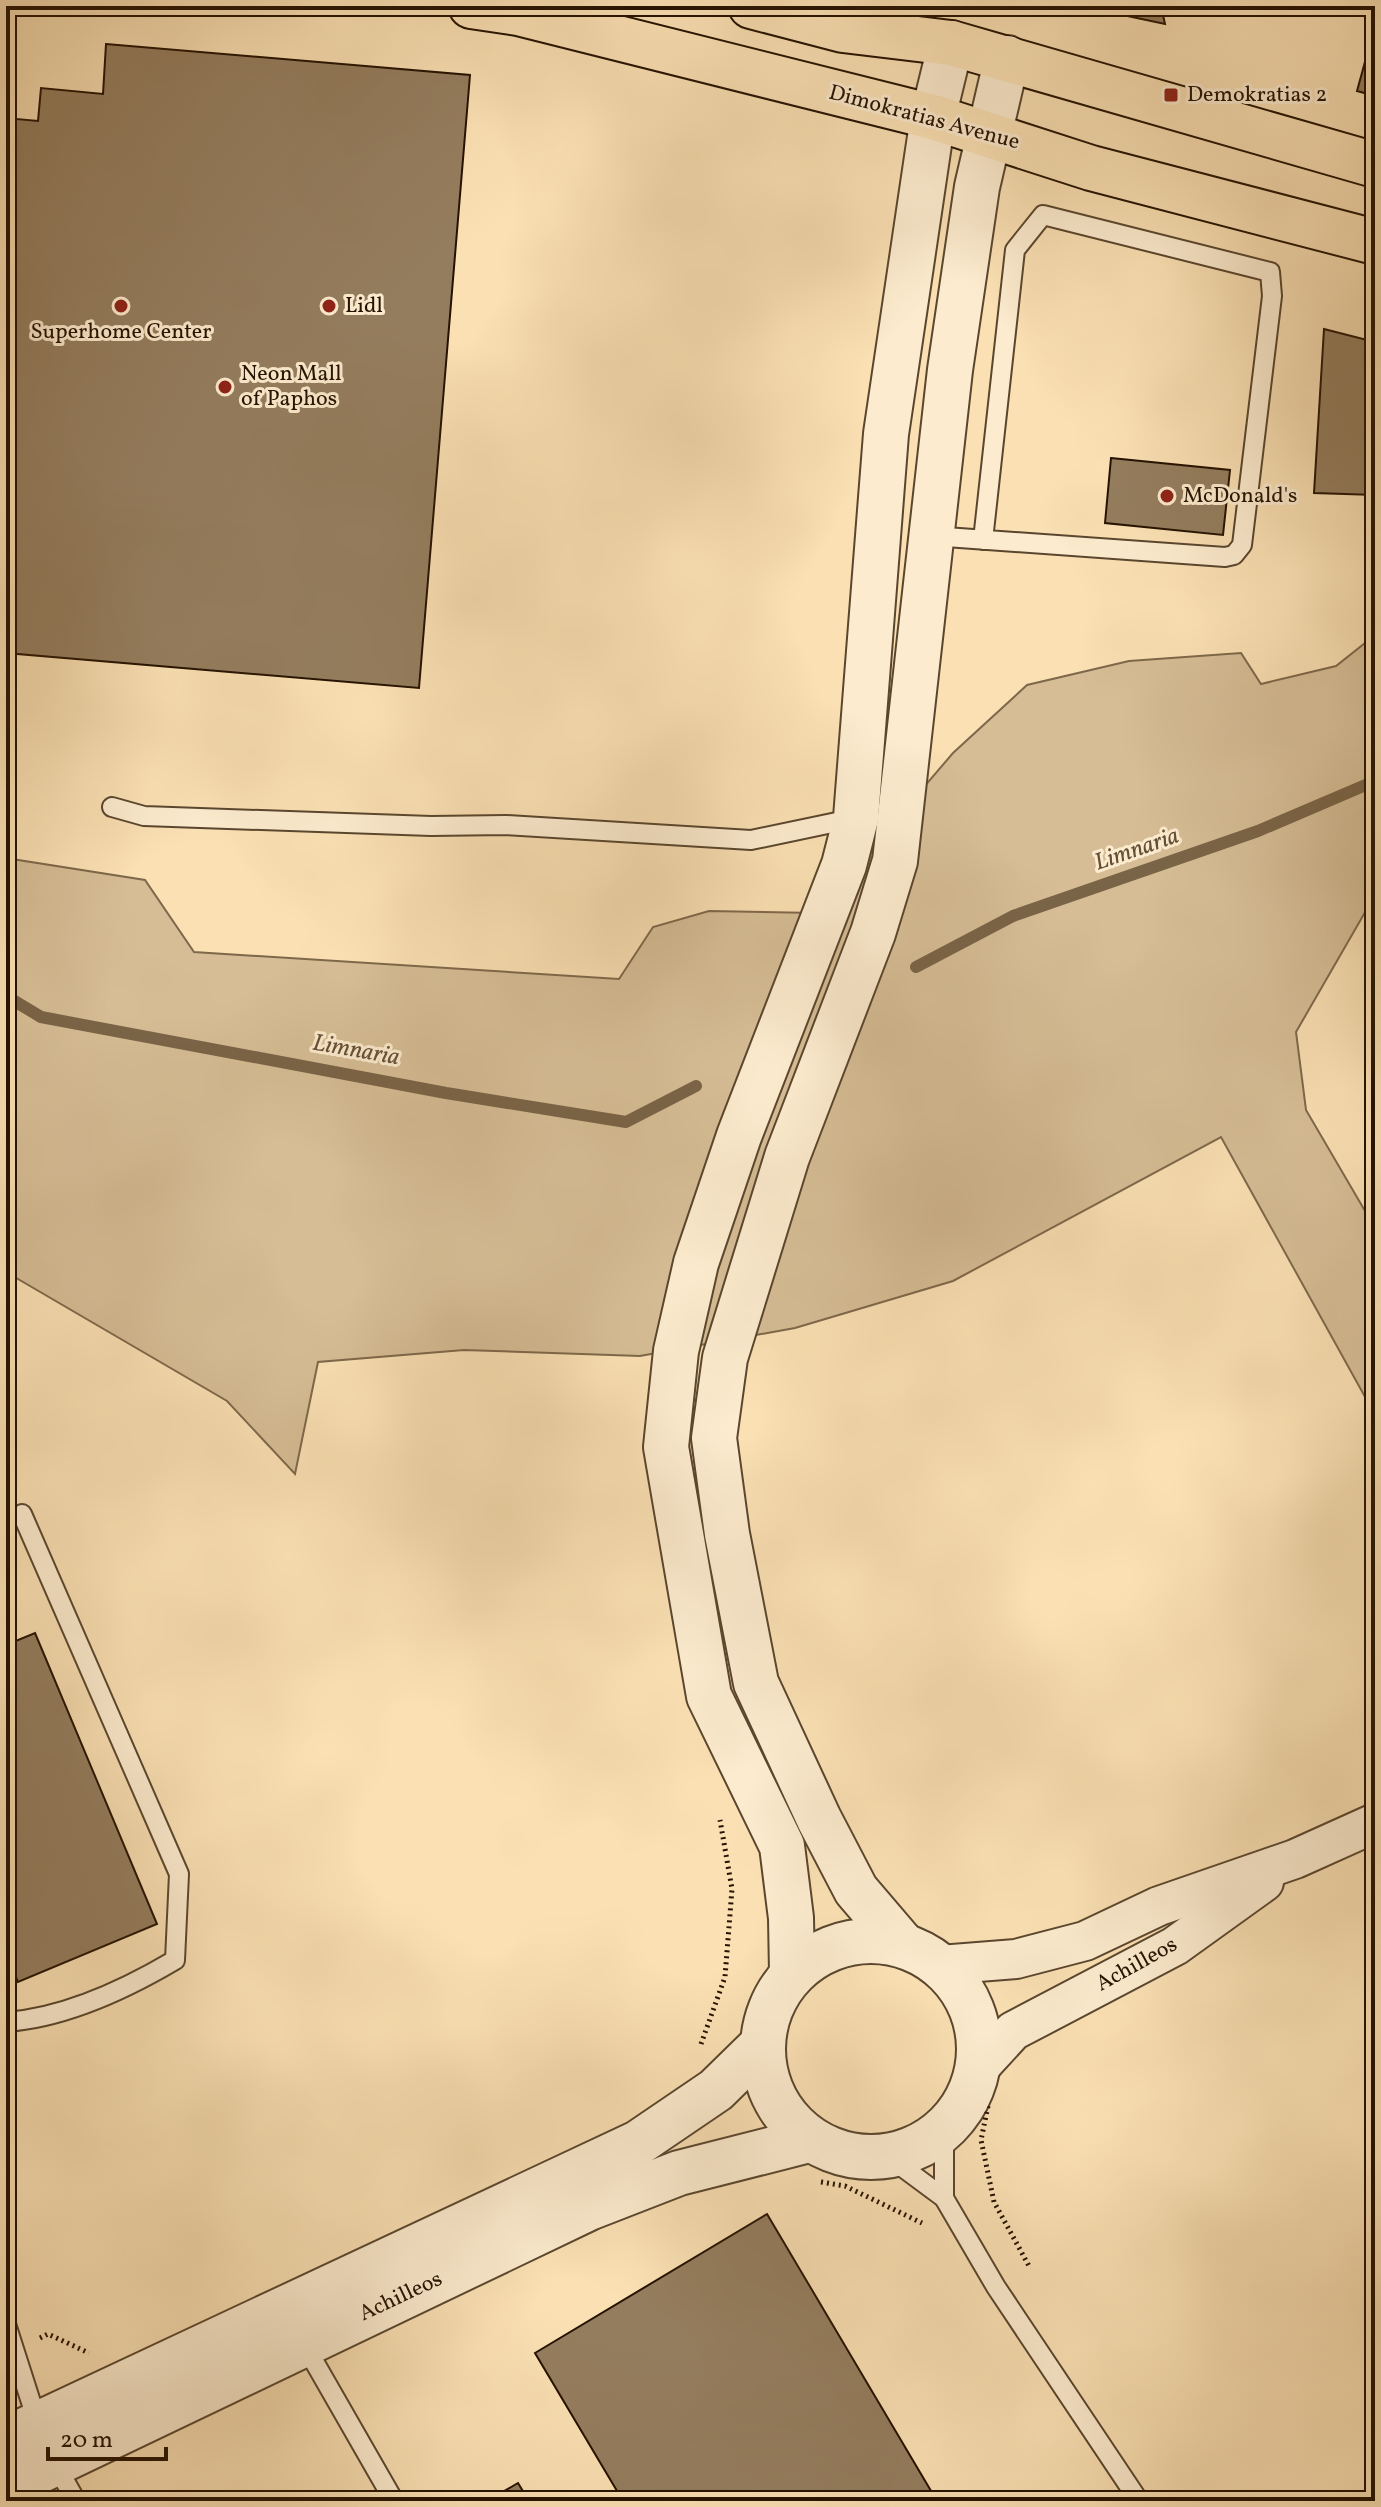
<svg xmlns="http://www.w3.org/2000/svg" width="1381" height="2507" font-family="Vollkorn,serif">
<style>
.green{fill:#d6bd95;stroke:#7e684b;stroke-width:2}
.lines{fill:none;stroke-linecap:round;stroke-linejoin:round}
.stream{stroke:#7a6447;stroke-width:12}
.building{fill:#947d5e;stroke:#251201;stroke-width:2}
.service-casing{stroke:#5a462e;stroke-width:22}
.minor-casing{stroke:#5a462e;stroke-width:42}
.tertiary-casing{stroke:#5a462e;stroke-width:48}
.trunk-casing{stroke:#251201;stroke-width:48}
.path{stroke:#251201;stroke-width:5;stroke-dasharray:2 4;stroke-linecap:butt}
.service{stroke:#fcebce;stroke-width:18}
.minor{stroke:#fcebce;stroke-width:38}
.tertiary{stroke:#fcebce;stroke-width:44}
.trunk{stroke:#fae0b3;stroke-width:44}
.poi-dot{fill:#8f2418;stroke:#fcebce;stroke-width:3}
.labels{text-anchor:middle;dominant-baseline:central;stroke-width:6;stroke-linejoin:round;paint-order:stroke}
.poi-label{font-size:22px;fill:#251201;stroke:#fcebce;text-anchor:start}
.street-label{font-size:22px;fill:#251201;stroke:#fcebce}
.water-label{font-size:24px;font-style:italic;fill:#644f36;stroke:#fcebce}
</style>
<rect width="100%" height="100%" fill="#fae0b3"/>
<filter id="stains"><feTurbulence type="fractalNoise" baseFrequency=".0025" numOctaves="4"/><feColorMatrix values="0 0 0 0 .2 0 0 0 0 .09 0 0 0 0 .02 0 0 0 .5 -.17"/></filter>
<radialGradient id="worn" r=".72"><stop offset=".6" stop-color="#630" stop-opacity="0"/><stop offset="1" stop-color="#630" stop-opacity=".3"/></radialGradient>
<path class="green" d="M1375 635V895L1296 1032 1306 1110 1375 1228V1415L1221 1137 953 1281 795 1328 640 1356 464 1350 318 1362 295 1474 227 1401 6 1272V856L12 859 145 880 194 952 619 979 653 927 709 911 816 913 953 753 1027 685 1129 661 1241 653 1261 684 1336 666Z"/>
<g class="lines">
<g class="stream">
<path d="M916 967 1013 916 1258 831 1375 781"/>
<path d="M6 996 41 1017 446 1093 626 1122 696 1086"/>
</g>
</g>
<g class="building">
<path d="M1080 6H1161L1165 24Z"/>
<path d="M1375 25V96L1357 91Z"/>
<path d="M106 44 470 75 419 688 6 653V118L38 121 41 88 103 94Z"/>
<path d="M1324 329 1375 342V495L1314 493Z"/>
<path d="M1111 458 1230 470 1223 535 1105 523Z"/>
<path d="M35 1633 157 1924 18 1982 6 1952V1645Z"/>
<path d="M767 2214 937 2501H623L535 2353Z"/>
<path d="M518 2483 529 2501H487Z"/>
</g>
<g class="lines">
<defs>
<g id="service">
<path d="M932 536 1225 557 1234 555 1242 545 1272 296 1270 272 1043 215 1015 250 983 540"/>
<path d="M112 807 144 816 431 826 506 825 751 840 856 818"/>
<path d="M6 2022C63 2018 126 1989 175 1960L179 1874 22 1514"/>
<path d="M944 2128V2198"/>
<path d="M886 2155 944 2198 996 2287 1139 2501"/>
<path d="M6 2324 38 2424"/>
<path d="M304 2344 394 2501"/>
<path d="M54 2462 76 2501"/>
</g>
<g id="minor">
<path d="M940 1965 1016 1959 1085 1941 1159 1906 1295 1859 1375 1823"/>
<path d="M979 2068 1013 2031 1175 1946 1264 1882"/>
</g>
<g id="tertiary">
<circle cx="871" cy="2049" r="108"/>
<path d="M903 1945 856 1890 819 1819 756 1683 727 1534 714 1438 725 1358 787 1157 873 933 895 861 950 370 977 187 1007 58"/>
<path d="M792 1973 791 1918 782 1846 709 1696 666 1447 676 1351 696 1263 739 1136 844 865 856 818 886 434 933 117 951 43"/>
<path d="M6 2439 638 2143 716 2090 762 2045"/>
<path d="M6 2487 589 2208 679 2173 809 2140"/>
</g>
<g id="trunk">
<path d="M471 6 518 13 933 117 1091 168 1375 242"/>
<path d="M751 6 843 30 951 43 1375 165"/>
</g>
</defs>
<use href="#service" class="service-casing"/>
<use href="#minor" class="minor-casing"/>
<use href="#tertiary" class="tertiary-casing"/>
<use href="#trunk" class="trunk-casing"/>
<g class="path">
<path d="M701 2044 725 1977 732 1889 720 1820"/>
<path d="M988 2106 981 2140 994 2202 1029 2266"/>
<path d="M821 2182 845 2186 922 2223"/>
<path d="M40 2338 48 2334 89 2353"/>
</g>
<use href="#service" class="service"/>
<use href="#minor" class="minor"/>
<use href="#tertiary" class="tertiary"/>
<use href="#trunk" class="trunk"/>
</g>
<g class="poi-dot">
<rect x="1163" y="87" width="16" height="16" rx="4"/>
<circle cx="121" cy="306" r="8"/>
<circle cx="329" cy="306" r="8"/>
<circle cx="225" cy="387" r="8"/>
<circle cx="1167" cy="496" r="8"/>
</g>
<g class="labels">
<g class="poi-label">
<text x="1187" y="95">Demokratias 2</text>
<text x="345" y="306">Lidl</text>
<text x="121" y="332" text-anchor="middle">Superhome Center</text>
<text x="241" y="374">Neon Mall<tspan x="241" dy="25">of Paphos</tspan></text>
<text x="1183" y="496">McDonald's</text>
</g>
<g class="street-label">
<text transform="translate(924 118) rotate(15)">Dimokratias Avenue</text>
<text transform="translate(1137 1965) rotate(-29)">Achilleos</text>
<text transform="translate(401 2297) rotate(-25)">Achilleos</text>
</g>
<g class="water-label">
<text transform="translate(1137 850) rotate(-19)">Limnaria</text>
<text transform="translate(356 1051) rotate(10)">Limnaria</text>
</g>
</g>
<rect width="1381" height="2507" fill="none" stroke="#fae0b3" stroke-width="32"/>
<rect x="8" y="8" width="1365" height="2491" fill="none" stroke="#251201" stroke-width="4"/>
<rect x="16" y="16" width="1349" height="2475" fill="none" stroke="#251201" stroke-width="2"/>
<path d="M48 2447v12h118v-12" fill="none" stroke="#251201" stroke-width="4"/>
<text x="60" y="2447" font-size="24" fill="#251201" stroke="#fcebce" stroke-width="6" paint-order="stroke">20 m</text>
<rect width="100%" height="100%" filter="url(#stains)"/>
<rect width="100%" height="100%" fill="url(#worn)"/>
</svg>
